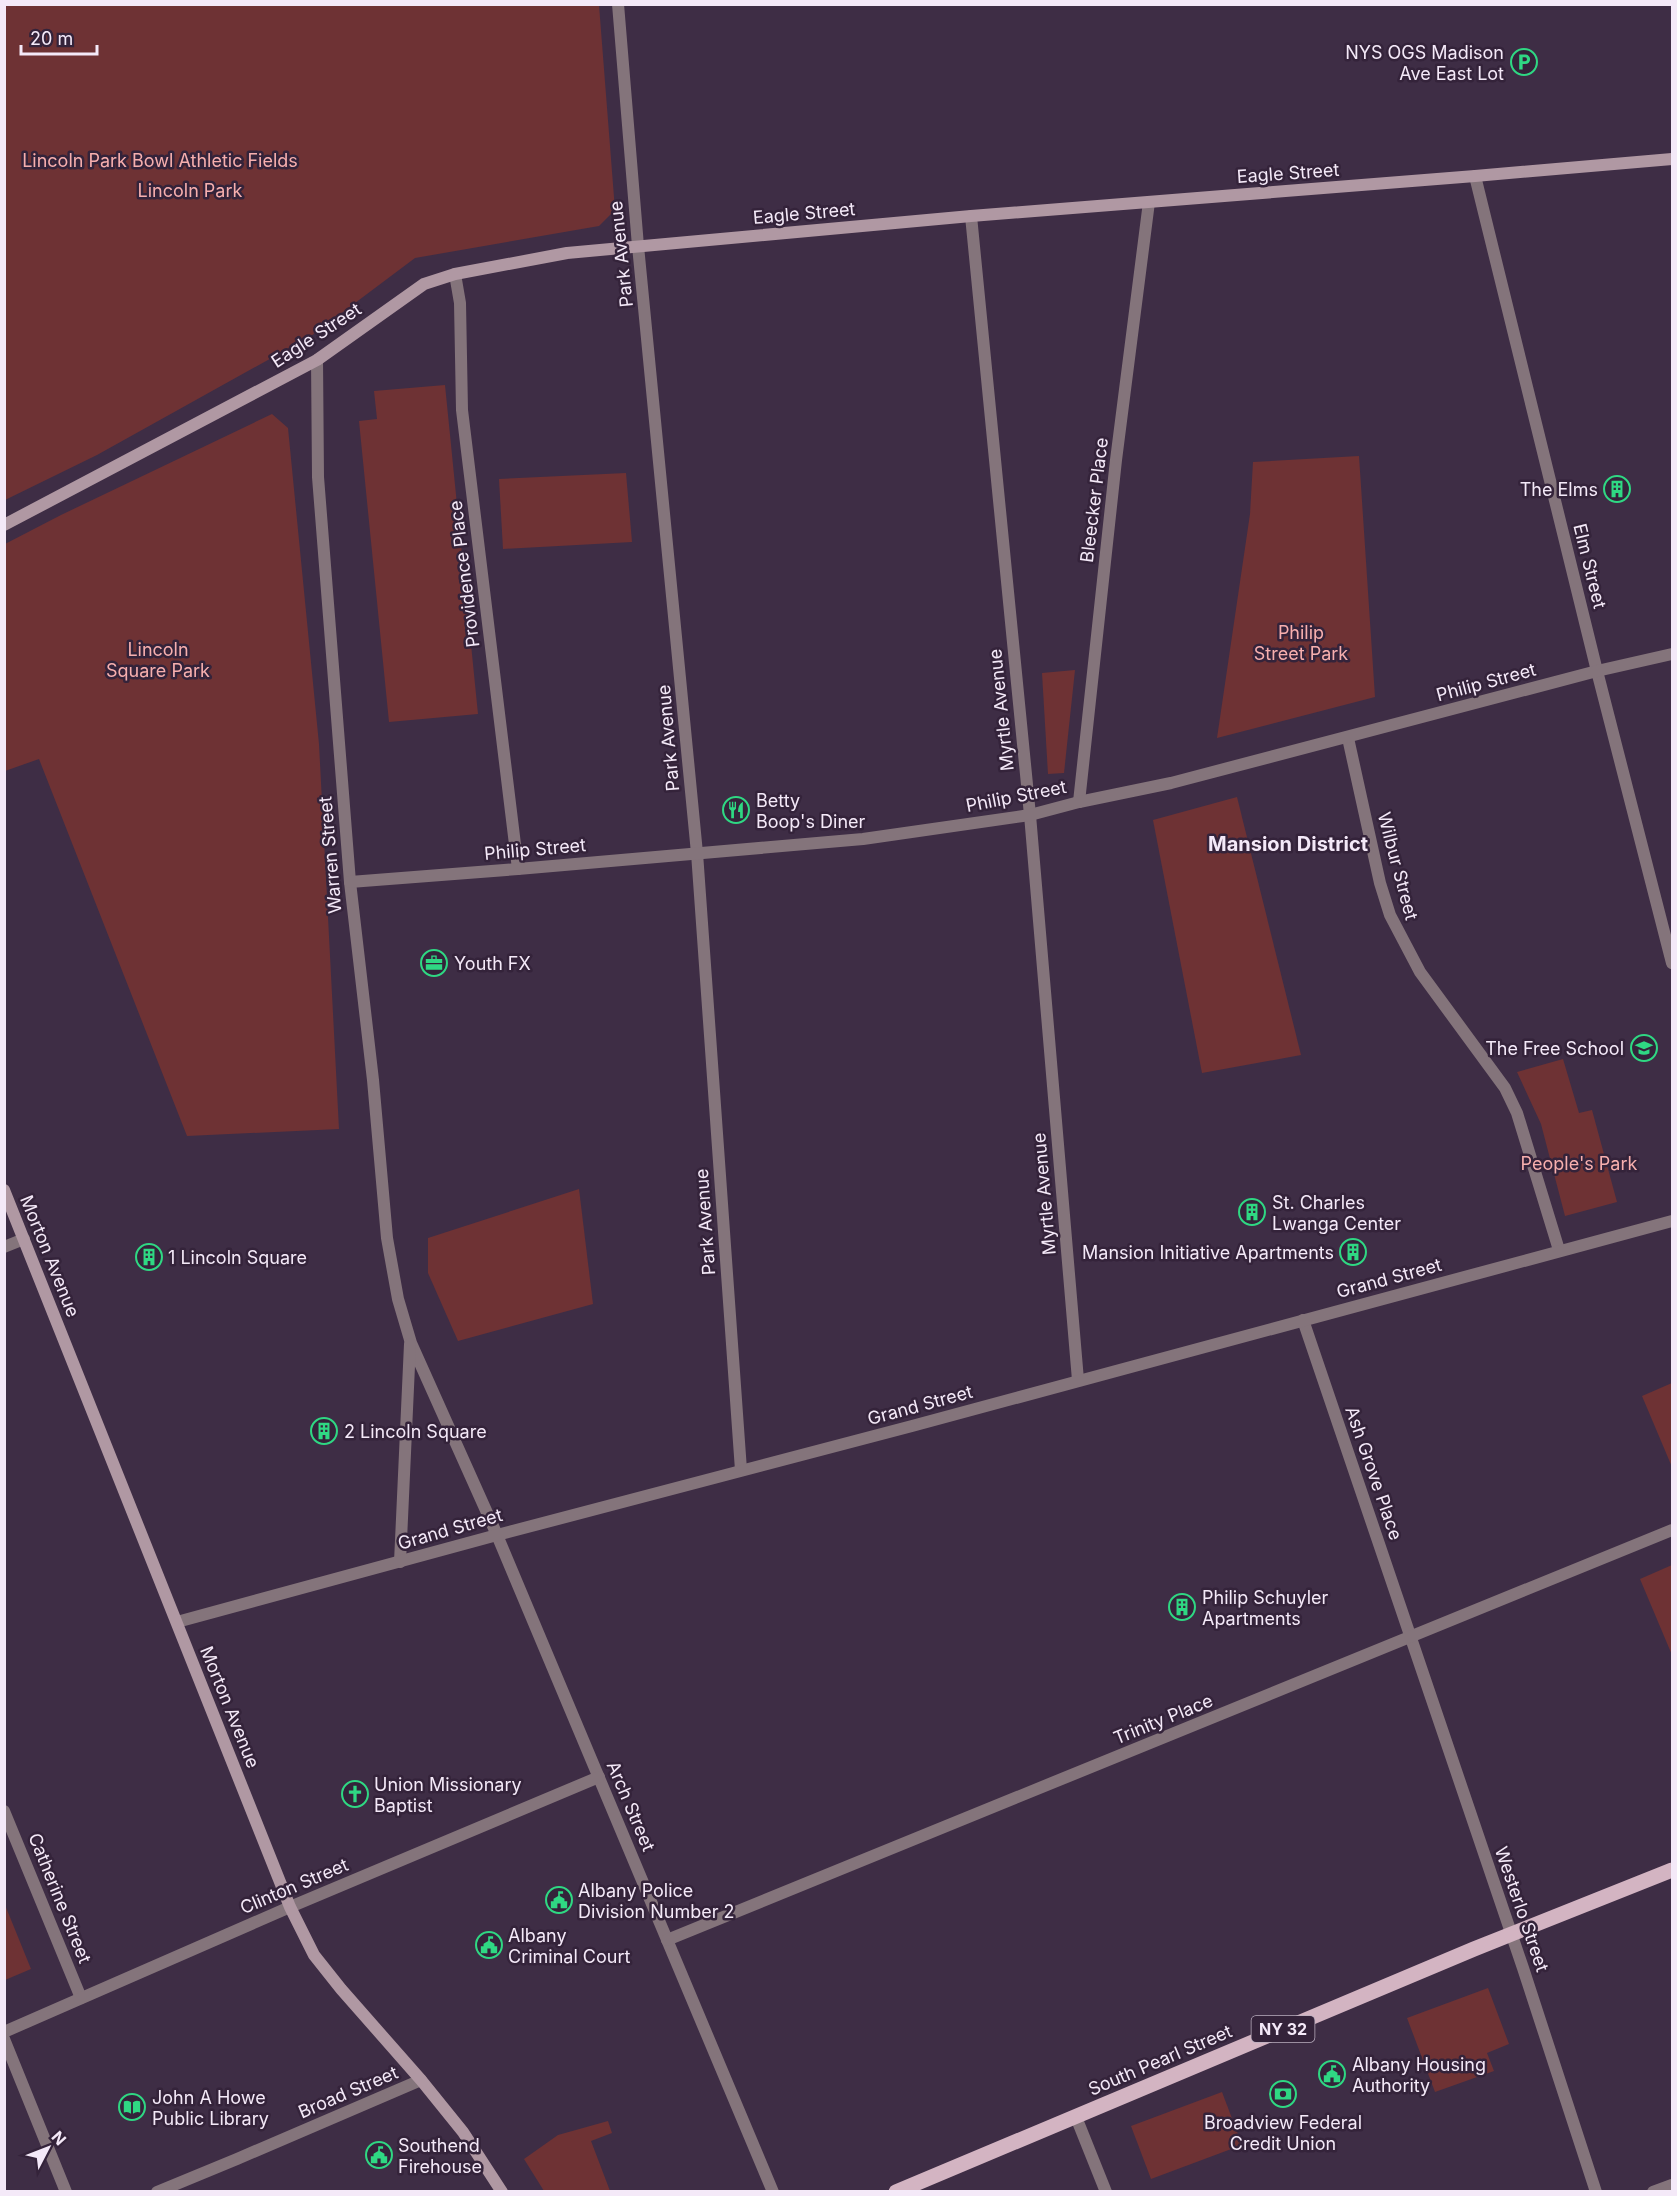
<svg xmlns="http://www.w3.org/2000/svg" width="1677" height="2196" font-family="Inter,sans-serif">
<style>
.green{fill:#6e3234}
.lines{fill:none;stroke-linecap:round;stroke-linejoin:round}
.street{stroke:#84747b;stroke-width:12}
.secondary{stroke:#b098a3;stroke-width:12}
.primary{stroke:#d3b4c2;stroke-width:15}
.labels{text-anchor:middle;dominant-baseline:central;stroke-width:5;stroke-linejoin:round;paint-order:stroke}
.shield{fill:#34233a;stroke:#baaebf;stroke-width:1.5}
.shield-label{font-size:16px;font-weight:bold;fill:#f4e9f8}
.poi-label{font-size:18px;fill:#f4e9f8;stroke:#34233a;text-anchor:start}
.park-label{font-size:18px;fill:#f7afae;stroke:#34233a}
.street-label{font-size:18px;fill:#f4e9f8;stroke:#34233a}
.neighbourhood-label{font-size:20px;font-weight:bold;fill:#f4e9f8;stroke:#34233a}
</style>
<rect width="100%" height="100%" fill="#3e2d45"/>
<g class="green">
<path d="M4 5H599L615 210 599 226 415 258 311 336 97 455 5 500Z"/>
<path d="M445 385 478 714 389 722 359 421 377 419 374 391Z"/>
<path d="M272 414 288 428 319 744 339 1129 187 1136 39 759 5 771V544L61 515Z"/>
<path d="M1359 456 1375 697 1217 738 1250 514 1253 462Z"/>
<path d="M626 473 632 542 503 549 499 479Z"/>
<path d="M1075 670 1064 773 1048 774 1042 673Z"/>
<path d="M1237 797 1301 1055 1202 1073 1153 820Z"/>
<path d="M1563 1059 1579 1113 1592 1110 1617 1202 1565 1216 1541 1124 1517 1072Z"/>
<path d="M579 1189 593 1304 458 1341 428 1273V1238Z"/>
<path d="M1672 1383V1467L1642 1396Z"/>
<path d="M1672 1565V1655L1640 1579Z"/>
<path d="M5 1905 31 1969 5 1980H4Z"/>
<path d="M1488 1988 1509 2044 1487 2053 1494 2071 1435 2092 1407 2018Z"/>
<path d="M1222 2092 1242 2145 1151 2179 1131 2126Z"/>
<path d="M608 2121 612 2133 591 2141 610 2191H544L524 2159 558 2135Z"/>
</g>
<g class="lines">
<g class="street">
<path d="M618 4 638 246 697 853 741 1470"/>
<path d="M1475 176 1597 671 1672 963"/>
<path d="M971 216 1030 815 1078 1380"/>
<path d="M455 274 460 303 462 410 518 869"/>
<path d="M317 360 318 477 350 882 373 1080 387 1238 398 1299 411 1343 497 1535 773 2192"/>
<path d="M1348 738 1380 883 1390 915 1420 972 1505 1088 1517 1113 1559 1250"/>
<path d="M1079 802 1116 460 1149 202"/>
<path d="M350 882 518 869 863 839 1030 815 1079 802 1171 783 1597 671 1672 654"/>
<path d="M4 1247 24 1239"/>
<path d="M1303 1320 1523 1968 1596 2192"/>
<path d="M400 1562 410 1344"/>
<path d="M177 1622 497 1535 912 1426 1672 1221"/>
<path d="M4 1811 81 1998"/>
<path d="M667 1940 1672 1530"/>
<path d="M4 2032 290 1907 599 1777"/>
<path d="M4 2039 66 2192"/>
<path d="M1076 2117 1106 2192"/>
<path d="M157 2192 237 2159 421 2080"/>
<path d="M1653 2192 1672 2185"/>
</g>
<g class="secondary">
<path d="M4 525 317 360 424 284 455 274 567 253 971 216 1475 176 1672 159"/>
<path d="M4 1190 290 1907 314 1955 341 1989 421 2080 463 2132 502 2192"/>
</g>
<path class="primary" d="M896 2192 1474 1949 1672 1870"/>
</g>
<defs>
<symbol id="parking-ring" viewBox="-11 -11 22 22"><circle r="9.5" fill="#34233a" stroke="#2fd883" stroke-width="1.5"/><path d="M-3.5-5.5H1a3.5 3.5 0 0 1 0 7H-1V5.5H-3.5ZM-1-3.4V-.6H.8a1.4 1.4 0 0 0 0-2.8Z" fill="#2fd883"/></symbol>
<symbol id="building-ring" viewBox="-11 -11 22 22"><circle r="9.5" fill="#34233a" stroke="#2fd883" stroke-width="1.5"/><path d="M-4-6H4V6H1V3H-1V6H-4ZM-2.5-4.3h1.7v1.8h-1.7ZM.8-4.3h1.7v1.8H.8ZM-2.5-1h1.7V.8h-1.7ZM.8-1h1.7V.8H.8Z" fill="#2fd883"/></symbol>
<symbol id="restaurant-ring" viewBox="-11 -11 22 22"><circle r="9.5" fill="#34233a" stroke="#2fd883" stroke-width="1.5"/><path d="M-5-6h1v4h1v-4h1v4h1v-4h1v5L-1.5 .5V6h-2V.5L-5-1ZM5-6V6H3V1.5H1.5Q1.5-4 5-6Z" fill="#2fd883"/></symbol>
<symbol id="office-ring" viewBox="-11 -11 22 22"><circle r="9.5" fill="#34233a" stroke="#2fd883" stroke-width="1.5"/><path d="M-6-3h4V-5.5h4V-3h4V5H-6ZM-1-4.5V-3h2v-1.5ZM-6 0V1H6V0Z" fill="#2fd883"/></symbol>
<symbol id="school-ring" viewBox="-11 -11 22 22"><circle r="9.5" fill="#34233a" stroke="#2fd883" stroke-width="1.5"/><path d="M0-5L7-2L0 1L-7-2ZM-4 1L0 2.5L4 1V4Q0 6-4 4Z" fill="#2fd883"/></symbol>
<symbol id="church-ring" viewBox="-11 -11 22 22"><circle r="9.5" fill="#34233a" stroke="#2fd883" stroke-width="1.5"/><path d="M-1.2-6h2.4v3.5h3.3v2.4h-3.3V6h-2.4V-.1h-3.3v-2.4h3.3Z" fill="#2fd883"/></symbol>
<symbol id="civic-ring" viewBox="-11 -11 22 22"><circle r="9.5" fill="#34233a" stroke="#2fd883" stroke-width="1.5"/><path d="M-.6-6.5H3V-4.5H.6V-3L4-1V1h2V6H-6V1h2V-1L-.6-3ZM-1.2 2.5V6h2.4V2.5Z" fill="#2fd883"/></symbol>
<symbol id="bank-ring" viewBox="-11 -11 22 22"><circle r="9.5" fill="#34233a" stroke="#2fd883" stroke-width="1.5"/><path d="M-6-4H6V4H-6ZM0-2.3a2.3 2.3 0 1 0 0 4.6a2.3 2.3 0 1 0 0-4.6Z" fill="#2fd883"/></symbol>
<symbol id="library-ring" viewBox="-11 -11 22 22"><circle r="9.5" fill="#34233a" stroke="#2fd883" stroke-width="1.5"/><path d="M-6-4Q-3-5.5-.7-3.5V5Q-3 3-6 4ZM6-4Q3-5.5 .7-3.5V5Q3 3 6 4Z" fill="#2fd883"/></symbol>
</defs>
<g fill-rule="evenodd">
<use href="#parking-ring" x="1509" y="47" width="30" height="30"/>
<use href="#building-ring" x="1602" y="474" width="30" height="30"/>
<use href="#restaurant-ring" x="721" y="795" width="30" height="30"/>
<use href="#office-ring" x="419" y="948" width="30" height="30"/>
<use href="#school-ring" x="1629" y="1033" width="30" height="30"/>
<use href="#building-ring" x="1237" y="1197" width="30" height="30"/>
<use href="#building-ring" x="1338" y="1237" width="30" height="30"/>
<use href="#building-ring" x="134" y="1242" width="30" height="30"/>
<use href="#building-ring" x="309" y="1416" width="30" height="30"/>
<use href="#building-ring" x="1167" y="1592" width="30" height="30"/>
<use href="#church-ring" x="340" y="1779" width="30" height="30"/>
<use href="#civic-ring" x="544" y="1885" width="30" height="30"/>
<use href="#civic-ring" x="474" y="1930" width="30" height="30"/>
<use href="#civic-ring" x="1317" y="2059" width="30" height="30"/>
<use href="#bank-ring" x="1268" y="2079" width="30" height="30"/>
<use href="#library-ring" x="117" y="2092" width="30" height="30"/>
<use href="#civic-ring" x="364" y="2140" width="30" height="30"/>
</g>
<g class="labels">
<rect class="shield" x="1251.5" y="2016" width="63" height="26" rx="4.5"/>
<g class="shield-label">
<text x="1283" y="2029">NY 32</text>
</g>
<g class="poi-label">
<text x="1504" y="52" text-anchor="end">NYS OGS Madison<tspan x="1504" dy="21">Ave East Lot</tspan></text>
<text x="1598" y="489" text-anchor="end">The Elms</text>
<text x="756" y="800">Betty<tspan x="756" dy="21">Boop's Diner</tspan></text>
<text x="454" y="963">Youth FX</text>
<text x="1624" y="1048" text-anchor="end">The Free School</text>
<text x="1272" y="1202">St. Charles<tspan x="1272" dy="21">Lwanga Center</tspan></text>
<text x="1334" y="1252" text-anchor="end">Mansion Initiative Apartments</text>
<text x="168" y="1257">1 Lincoln Square</text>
<text x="344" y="1431">2 Lincoln Square</text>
<text x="1202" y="1597">Philip Schuyler<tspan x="1202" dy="21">Apartments</tspan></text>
<text x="374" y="1784">Union Missionary<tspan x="374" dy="21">Baptist</tspan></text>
<text x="578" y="1890">Albany Police<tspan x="578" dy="21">Division Number 2</tspan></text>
<text x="508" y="1935">Albany<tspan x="508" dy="21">Criminal Court</tspan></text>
<text x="1352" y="2064">Albany Housing<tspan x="1352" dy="21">Authority</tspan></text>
<text x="152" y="2097">John A Howe<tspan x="152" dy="21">Public Library</tspan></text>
<text x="1283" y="2122" text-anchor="middle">Broadview Federal<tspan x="1283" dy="21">Credit Union</tspan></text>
<text x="398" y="2145">Southend<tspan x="398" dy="21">Firehouse</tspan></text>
</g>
<g class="park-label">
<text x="160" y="160">Lincoln Park Bowl Athletic Fields</text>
<text x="190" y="190">Lincoln Park</text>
<text x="1301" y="632">Philip<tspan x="1301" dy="21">Street Park</tspan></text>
<text x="158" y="649">Lincoln<tspan x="158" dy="21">Square Park</tspan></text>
<text x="1579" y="1163">People's Park</text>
</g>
<g class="street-label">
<text transform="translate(1288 173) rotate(-4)">Eagle Street</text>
<text transform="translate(804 213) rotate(-5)">Eagle Street</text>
<text transform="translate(621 254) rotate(-96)">Park Avenue</text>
<text transform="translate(316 335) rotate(-33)">Eagle Street</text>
<text transform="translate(1094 500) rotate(-83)">Bleecker Place</text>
<text transform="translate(1590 566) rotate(76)">Elm Street</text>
<text transform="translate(464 574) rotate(-97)">Providence Place</text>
<text transform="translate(1486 682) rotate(-15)">Philip Street</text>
<text transform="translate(1001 710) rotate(-96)">Myrtle Avenue</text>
<text transform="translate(668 738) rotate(-95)">Park Avenue</text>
<text transform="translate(1016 796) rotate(-11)">Philip Street</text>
<text transform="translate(535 849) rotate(-5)">Philip Street</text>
<text transform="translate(330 855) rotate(-95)">Warren Street</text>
<text transform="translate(1398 866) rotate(75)">Wilbur Street</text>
<text transform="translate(1044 1194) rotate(-95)">Myrtle Avenue</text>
<text transform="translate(705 1222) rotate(-94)">Park Avenue</text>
<text transform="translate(50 1256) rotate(68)">Morton Avenue</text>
<text transform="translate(1389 1278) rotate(-15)">Grand Street</text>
<text transform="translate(920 1405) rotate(-15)">Grand Street</text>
<text transform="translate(1374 1473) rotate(71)">Ash Grove Place</text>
<text transform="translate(450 1529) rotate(-16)">Grand Street</text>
<text transform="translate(230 1707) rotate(68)">Morton Avenue</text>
<text transform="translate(1163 1719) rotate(-22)">Trinity Place</text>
<text transform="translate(631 1806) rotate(67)">Arch Street</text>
<text transform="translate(294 1886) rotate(-23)">Clinton Street</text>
<text transform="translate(60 1898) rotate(68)">Catherine Street</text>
<text transform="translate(1522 1909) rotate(71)">Westerlo Street</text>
<text transform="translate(1160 2060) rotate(-23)">South Pearl Street</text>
<text transform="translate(348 2092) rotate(-23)">Broad Street</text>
</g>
<g class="neighbourhood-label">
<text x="1288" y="844">Mansion District</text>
</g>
</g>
<rect width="1677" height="2196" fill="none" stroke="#f4e9f8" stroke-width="12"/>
<g transform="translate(48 2148) rotate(48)" stroke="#34233a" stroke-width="4.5" paint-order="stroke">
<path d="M0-4.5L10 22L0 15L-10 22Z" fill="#f4e9f8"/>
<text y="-9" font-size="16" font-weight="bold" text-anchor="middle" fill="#f4e9f8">N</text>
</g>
<path d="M21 45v9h76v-9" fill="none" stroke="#f4e9f8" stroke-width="3"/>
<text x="30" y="45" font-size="18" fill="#f4e9f8" stroke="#34233a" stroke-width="4.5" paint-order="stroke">20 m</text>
</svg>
